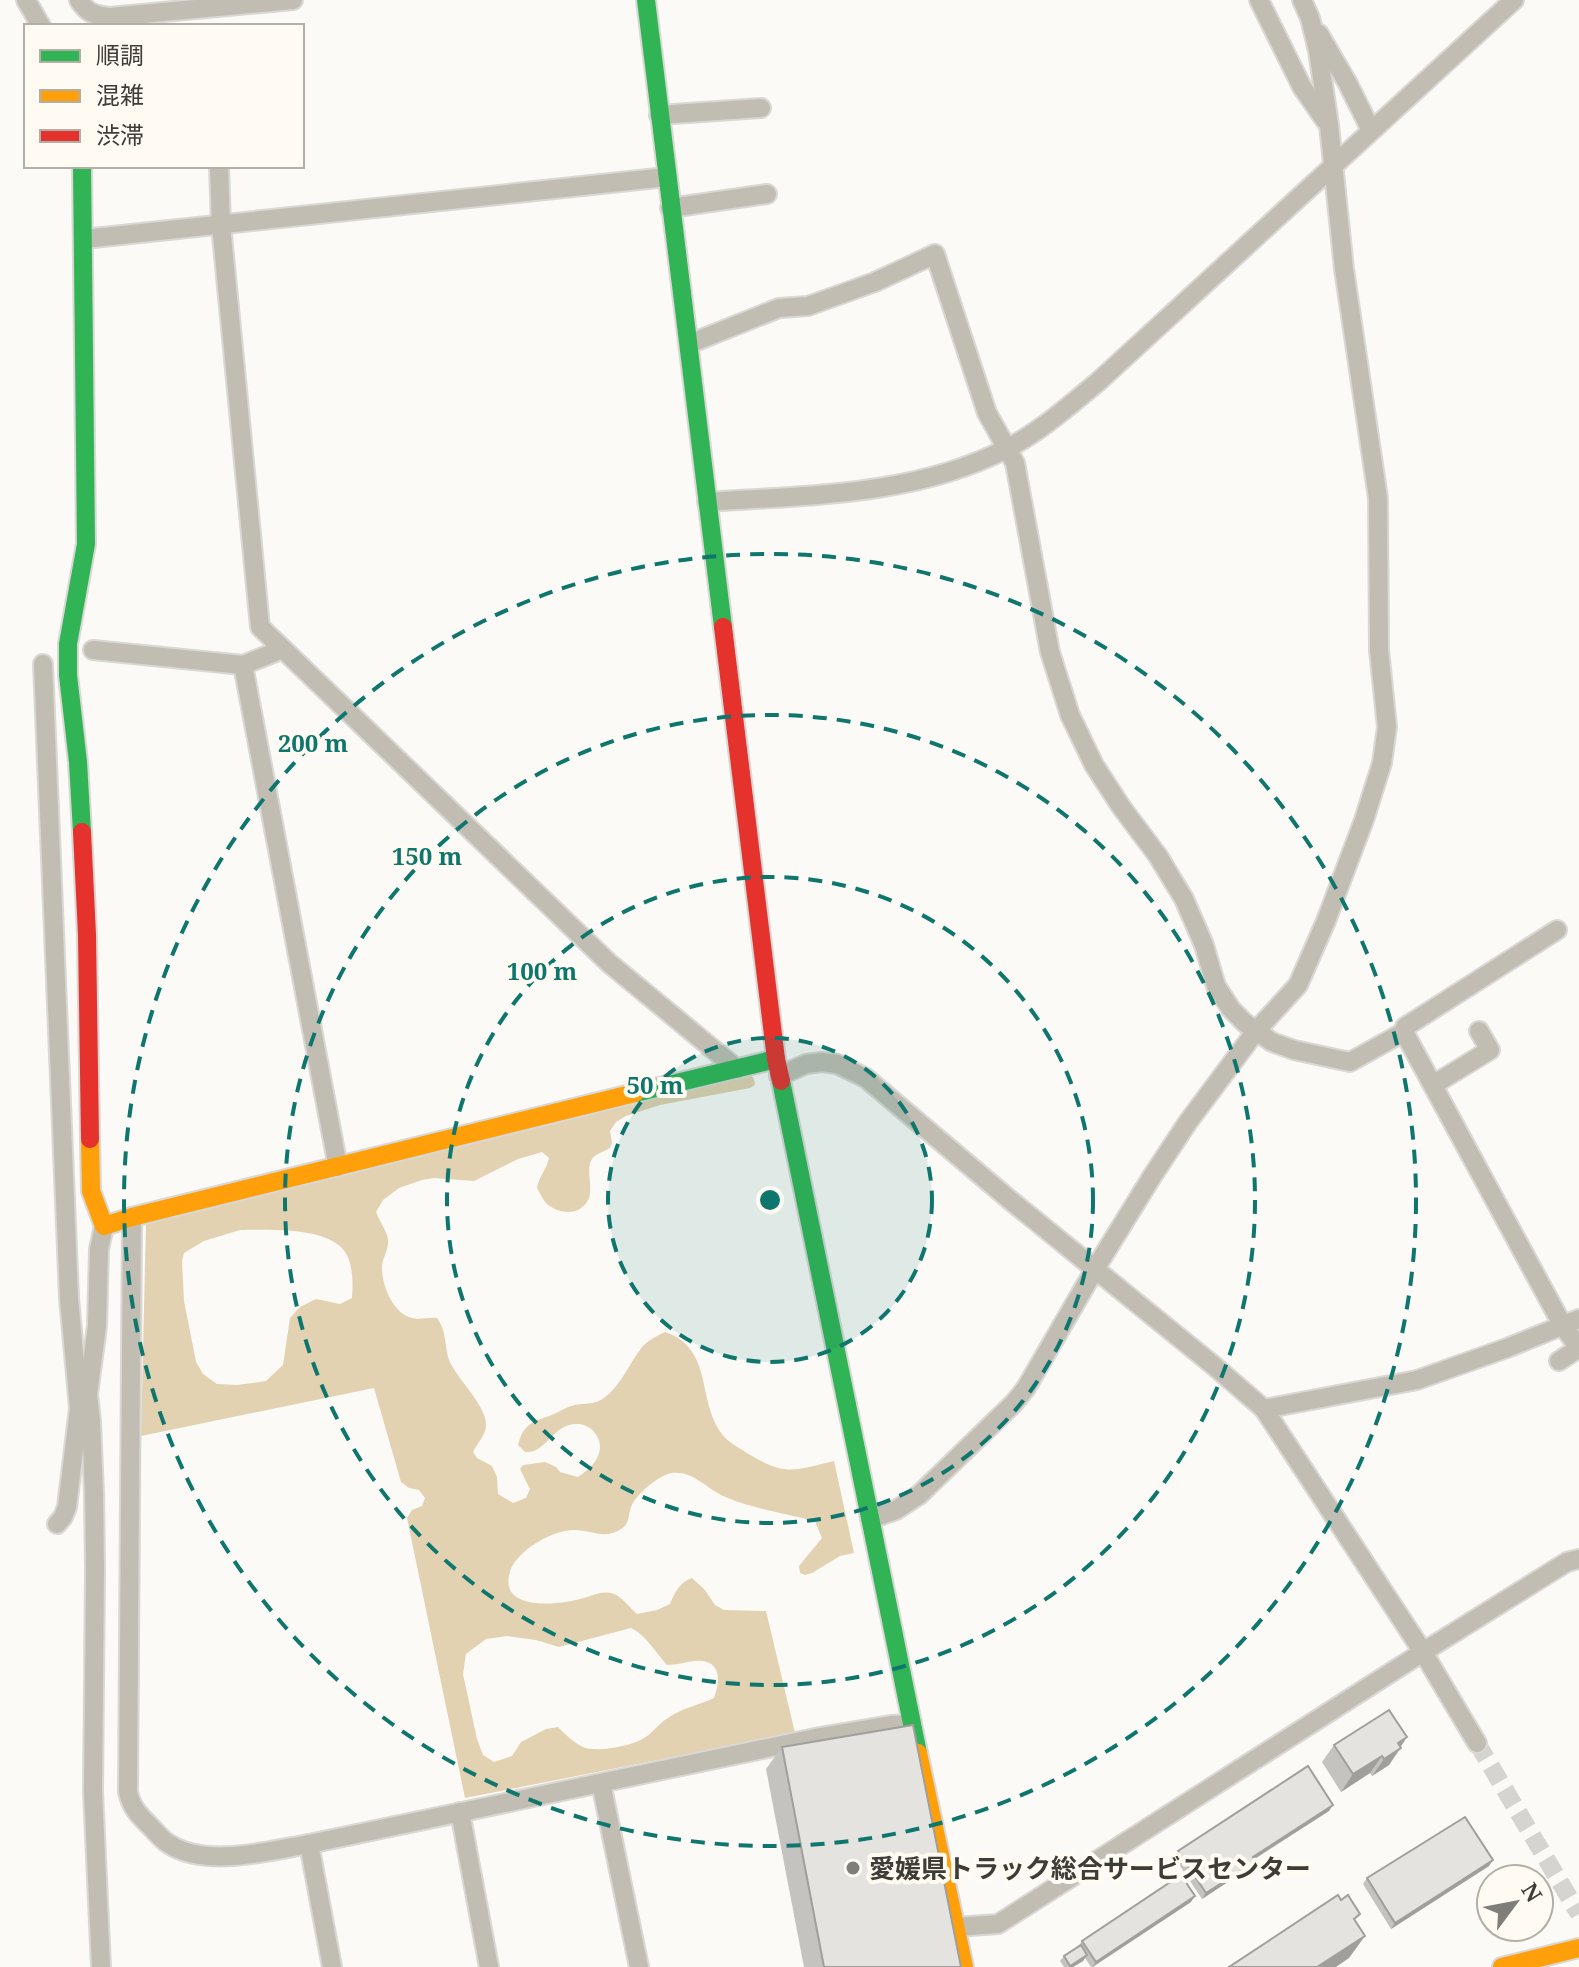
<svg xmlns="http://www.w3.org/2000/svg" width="1579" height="1967" font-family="'Noto Serif','Noto Sans JP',serif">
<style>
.forest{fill:#e3d2b1;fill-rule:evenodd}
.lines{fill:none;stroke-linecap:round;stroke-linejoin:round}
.street-tunnel{stroke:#d6d4d0;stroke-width:18;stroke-dasharray:18 9;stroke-linecap:butt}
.street-casing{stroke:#d9d8d4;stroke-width:22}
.fast-casing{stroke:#d9d8d4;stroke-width:22}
.slow-casing{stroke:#d9d8d4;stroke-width:22}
.jam-casing{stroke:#d9d8d4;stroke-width:22}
.street{stroke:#c1bdb2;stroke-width:18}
.fast{stroke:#30b455;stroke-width:18}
.slow{stroke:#ff9f0a;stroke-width:18}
.jam{stroke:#e5322d;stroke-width:18}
.wall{fill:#c5c3c0}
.shaded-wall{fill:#a09f9c}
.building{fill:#e5e3df;stroke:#a09f9c;stroke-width:2}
.ring{fill:none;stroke:#0f766e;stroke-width:4;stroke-dasharray:14 10}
.poi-dot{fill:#807e79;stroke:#fffbf3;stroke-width:3}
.labels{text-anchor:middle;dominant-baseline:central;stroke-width:8;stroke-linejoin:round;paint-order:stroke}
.poi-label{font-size:26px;font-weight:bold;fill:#3e3c36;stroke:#fffbf3;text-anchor:start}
.centre{fill:#0f766e;stroke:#fffbf3;stroke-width:4}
.ring-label{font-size:24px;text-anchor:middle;font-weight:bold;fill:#0f766e;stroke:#fffbf3;stroke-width:8;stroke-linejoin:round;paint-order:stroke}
</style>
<rect width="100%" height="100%" fill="#fcfaf6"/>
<path class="forest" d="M751 1075 754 1079 755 1085 750 1088 660 1105 626 1116 616 1122 610 1131 612 1142 610 1148C602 1153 593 1154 590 1163 587 1175 594 1192 587 1202 577 1216 559 1214 547 1204 543 1200 540 1193 537 1188 539 1176 547 1169 549 1158L542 1152 518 1159 474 1181 434 1178 422 1180 399 1188 383 1200 376 1212C379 1220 384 1227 387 1235 391 1246 383 1256 382 1266 381 1284 393 1314 412 1318 419 1320 429 1317 437 1318 447 1331 444 1345 449 1360 456 1378 487 1406 486 1425 486 1435 477 1443 473 1452L477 1458 492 1466 497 1477 498 1494 513 1503 526 1498 530 1489 520 1469 523 1465 545 1462 556 1467 560 1472 578 1477C585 1472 591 1468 596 1460 606 1445 596 1425 578 1424 552 1423 547 1454 525 1452L518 1445C524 1422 534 1422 554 1414 559 1412 565 1408 571 1406 580 1403 592 1405 601 1400 619 1389 628 1366 640 1350 646 1341 655 1337 665 1332 714 1349 696 1399 722 1434 728 1442 739 1448 747 1453 785 1476 793 1471 834 1461L854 1553 840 1556 812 1573 805 1575 800 1573 799 1566 822 1538 815 1521C788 1514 745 1507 721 1495 704 1486 692 1471 672 1473 659 1475 635 1495 631 1507 628 1515 630 1524 621 1529 605 1540 591 1530 574 1530 552 1530 518 1550 510 1571 508 1579 507 1588 513 1594 528 1609 566 1603 584 1598 594 1595 603 1590 614 1594 622 1597 630 1608 637 1614L657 1610 670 1604C675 1592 680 1582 692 1578L705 1590 715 1605 724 1610 766 1611 795 1733 465 1798 407 1518 412 1510 422 1506 425 1498 419 1490 409 1488 401 1482 374 1388 141 1436 146 1223ZM240 1230C269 1230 332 1226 347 1255 353 1267 353 1285 352 1298L340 1304 316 1299 300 1307 290 1318 283 1365 266 1381 237 1385 217 1384 203 1374 196 1362 184 1301 182 1261 184 1253 204 1241ZM631 1628C647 1636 655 1652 667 1665 677 1665 685 1662 694 1661 721 1659 721 1679 714 1698 699 1705 682 1708 668 1718 659 1723 653 1733 644 1738 632 1746 596 1753 583 1747 573 1742 566 1735 558 1727L546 1729 521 1742 512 1756 494 1762 483 1755 477 1739 463 1674 466 1654 486 1639 507 1636 536 1640 559 1647Z"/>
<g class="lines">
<path class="street-tunnel" d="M1477 1743 1579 1914"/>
<defs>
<g id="street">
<path d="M26 0 41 26"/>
<path d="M79 0C87 13 94 15 109 17L293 0"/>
<path d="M1259 0 1302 87 1325 120"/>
<path d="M1319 34 1347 82 1371 130"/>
<path d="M659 115 761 108"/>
<path d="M219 166 221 225 260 627 283 649"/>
<path d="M670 208 767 194"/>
<path d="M84 239 667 177"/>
<path d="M689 344 779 308 808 306 875 282 935 254 987 413 1015 463 1050 652 1070 715 1094 765 1122 808 1158 856 1184 899 1204 945 1216 986 1231 1009 1245 1023 1272 1042 1294 1050 1350 1062 1404 1032 1563 1326 1579 1348 1559 1361"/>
<path d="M707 502C808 495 914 496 1006 449 1040 432 1070 405 1099 381L1514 0"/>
<path d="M93 650 243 665 283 649 609 963 737 1069"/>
<path d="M43 664 69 1298 79 1408"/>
<path d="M243 665 338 1167"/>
<path d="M1404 1032 1405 1027 1557 930"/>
<path d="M779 1076 806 1064 822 1062 837 1064 866 1078 1010 1200 1213 1365 1264 1409 1423 1652 1477 1743"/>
<path d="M1433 1085 1490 1050 1479 1031"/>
<path d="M132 1217 128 1792C132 1809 139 1815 151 1827 157 1833 162 1840 169 1844 205 1868 269 1851 309 1844L820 1737 891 1725 912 1724"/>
<path d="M1264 1409 1417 1380 1507 1348 1579 1319"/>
<path d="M870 1519 896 1510 919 1495 1014 1403 1026 1388 1095 1269 1153 1175 1188 1122 1256 1031 1298 985 1326 921 1364 820 1382 763 1387 727 1379 650 1378 498 1344 269 1329 125 1318 51 1310 18 1302 0"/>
<path d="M57 1524 63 1517 67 1507 79 1408 84 1400"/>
<path d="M601 1783 639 1967"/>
<path d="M460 1812 489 1967"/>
<path d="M309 1844 332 1967"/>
<path d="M956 1927 998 1924 1423 1652 1567 1562 1579 1559"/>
<path d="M101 1967 93 1791 95 1570 94 1493 91 1421 88 1394 97 1326 99 1249 104 1226"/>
</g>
<g id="fast">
<path d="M646 0 723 627"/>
<path d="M82 832 78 762 68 675V644L86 544 82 166"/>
<path d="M781 1081 918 1753"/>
<path d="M635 1093 776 1059"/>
</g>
<g id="slow">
<path d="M90 1139 91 1191 104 1226 132 1217 635 1093"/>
<path d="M918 1753 964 1967"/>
<path d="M1502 1967 1579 1948"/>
</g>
<g id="jam">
<path d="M723 627 776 1059 781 1081"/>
<path d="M82 832 87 935 90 1139"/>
</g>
</defs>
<use href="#street" class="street-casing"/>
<use href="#fast" class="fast-casing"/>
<use href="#slow" class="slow-casing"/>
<use href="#jam" class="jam-casing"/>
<use href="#street" class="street"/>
<use href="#fast" class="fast"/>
<use href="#slow" class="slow"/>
<use href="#jam" class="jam"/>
</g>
<g class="wall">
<path d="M1334 1745 1400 1746 1401 1748 1389 1765 1372 1776 1370 1773 1341 1792 1322 1762Z"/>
<path d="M782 1747 961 1967H804L766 1769Z"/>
<path d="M1329 1811 1255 1859 1252 1866 1202 1899 1174 1857 1178 1851Z"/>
<path d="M1489 1866 1391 1929 1363 1884 1367 1878Z"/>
<path d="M1191 1902 1093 1967H1091L1085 1958 1083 1961 1073 1967H1064L1060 1961 1064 1956 1078 1947 1082 1941Z"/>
</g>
<g class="shaded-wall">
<path d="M1407 1737 1389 1765 1372 1776 1384 1759 1398 1743Z"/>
<path d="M1382 1756 1370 1773 1341 1792 1353 1774Z"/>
<path d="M1333 1805 1329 1811 1249 1862 1253 1857Z"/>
<path d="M1493 1860 1489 1866 1391 1929 1395 1923Z"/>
<path d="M1256 1861 1252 1866 1202 1899 1206 1893Z"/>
<path d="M1195 1896 1191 1902 1092 1967 1096 1962Z"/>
<path d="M1365 1936 1349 1958 1336 1967H1317Z"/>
<path d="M1087 1955 1083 1961 1073 1967H1069Z"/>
</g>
<g class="building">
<path d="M1389 1710 1407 1737 1398 1743 1401 1748 1384 1759 1382 1756 1353 1774 1334 1745Z"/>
<path d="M913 1725 961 1967H824L782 1747Z"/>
<path d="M1308 1766 1333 1805 1253 1857 1256 1861 1206 1893 1178 1851Z"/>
<path d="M1465 1817 1493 1860 1395 1923 1367 1878Z"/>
<path d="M1181 1875 1195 1896 1096 1962 1082 1941Z"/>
<path d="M1338 1895 1341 1900 1348 1895 1360 1914 1354 1919 1365 1936 1317 1967H1229Z"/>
<path d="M1081 1945 1087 1955 1070 1966 1064 1956Z"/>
</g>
<circle cx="770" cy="1200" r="162" fill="#0f766e" fill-opacity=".12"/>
<g class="ring">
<circle cx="770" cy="1200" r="162"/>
<circle cx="770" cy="1200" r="323"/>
<circle cx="770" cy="1200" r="485"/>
<circle cx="770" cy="1200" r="646"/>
</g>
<circle class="poi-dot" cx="853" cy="1868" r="8"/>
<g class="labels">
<g class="poi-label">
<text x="869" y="1868">愛媛県トラック総合サービスセンター</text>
</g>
</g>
<circle cx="770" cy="1200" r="12" class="centre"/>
<g class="ring-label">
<text x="313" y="752">200 m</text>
<text x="427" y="865">150 m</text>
<text x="542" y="980">100 m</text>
<text x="655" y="1094">50 m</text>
</g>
<rect x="24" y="24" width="280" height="144" fill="#fffbf3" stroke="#b2afa7" stroke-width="2"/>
<rect x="40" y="50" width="40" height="12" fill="#30b455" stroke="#b2afa7" stroke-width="2"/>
<text x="96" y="64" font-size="24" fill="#3e3c36">順調</text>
<rect x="40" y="90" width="40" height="12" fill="#ff9f0a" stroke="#b2afa7" stroke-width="2"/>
<text x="96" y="104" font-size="24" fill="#3e3c36">混雑</text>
<rect x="40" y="130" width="40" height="12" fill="#e5322d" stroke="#b2afa7" stroke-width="2"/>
<text x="96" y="144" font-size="24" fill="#3e3c36">渋滞</text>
<g transform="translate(1515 1903) rotate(58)"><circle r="38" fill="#fffbf3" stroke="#b2afa7" stroke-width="2"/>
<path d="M0-6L14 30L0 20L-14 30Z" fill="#807e79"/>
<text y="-12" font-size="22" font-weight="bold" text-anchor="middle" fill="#3e3c36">N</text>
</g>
</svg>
